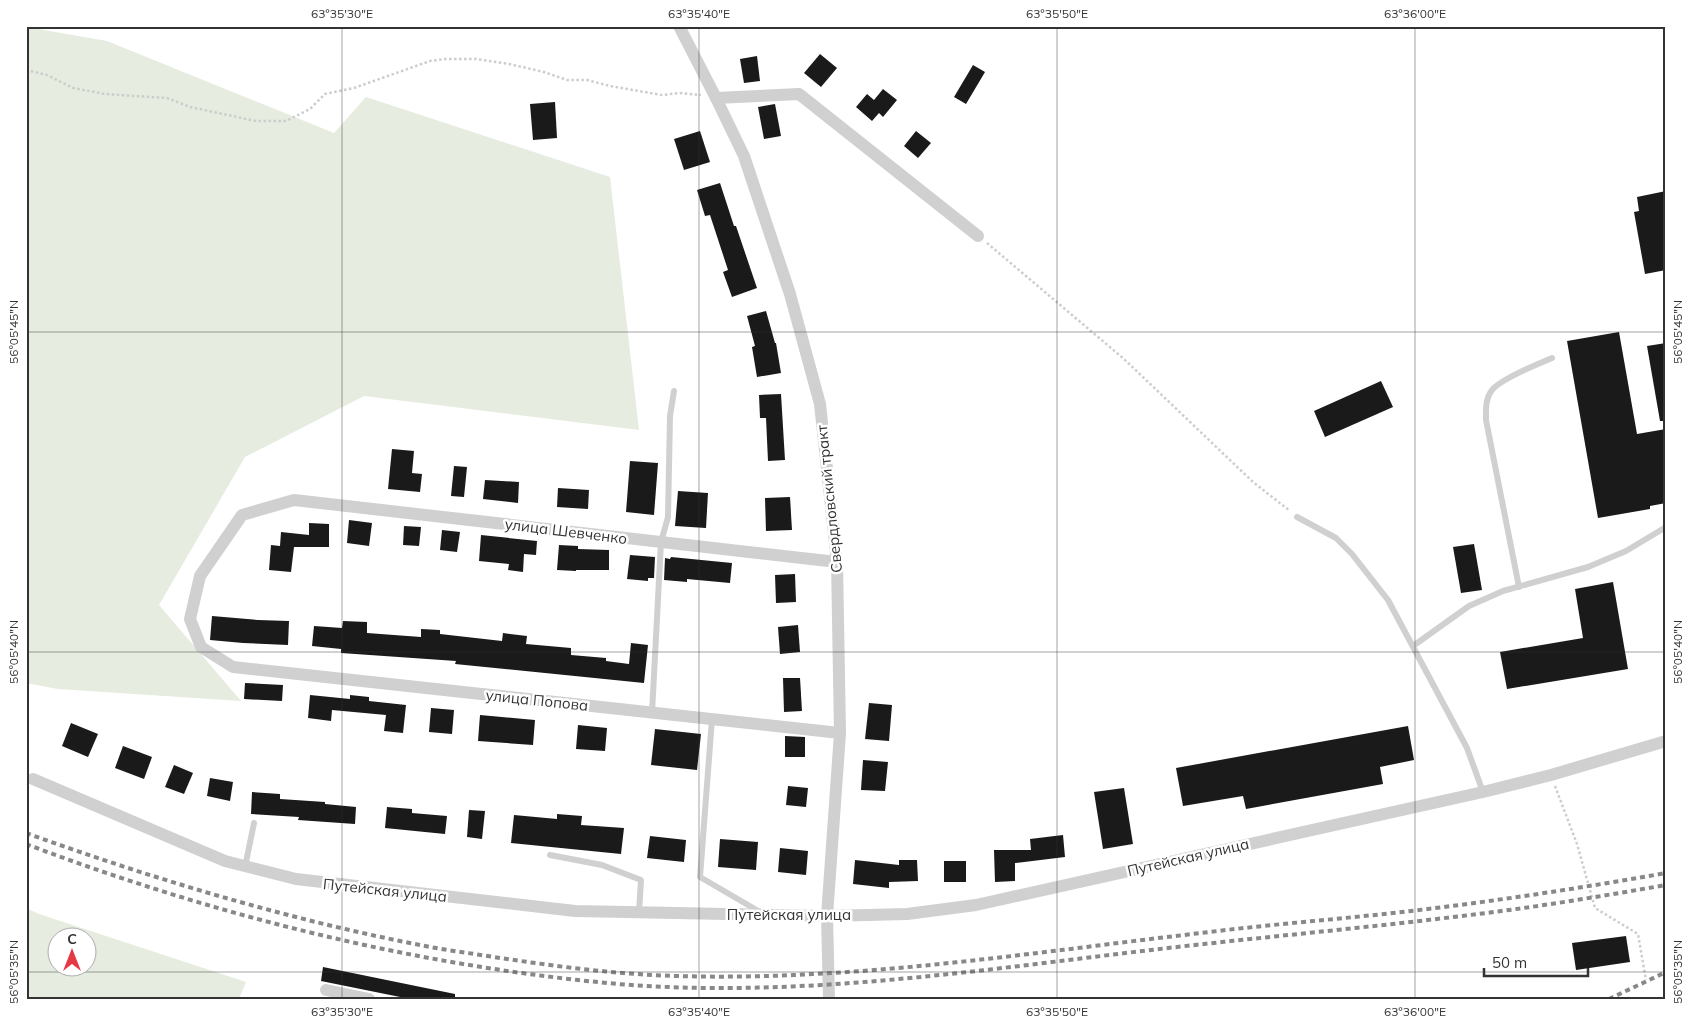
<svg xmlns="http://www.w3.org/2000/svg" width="1692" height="1025" font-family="Mulish,sans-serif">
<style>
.green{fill:#e6ecdf;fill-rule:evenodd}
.building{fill:#1a1a1a}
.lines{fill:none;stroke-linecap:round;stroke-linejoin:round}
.path{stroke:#cdcdcd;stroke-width:2.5;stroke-dasharray:2.5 2.5;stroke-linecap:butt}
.lane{stroke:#d0d0d0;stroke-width:6}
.street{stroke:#d0d0d0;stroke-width:12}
.rail{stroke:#888;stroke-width:4;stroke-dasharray:5 4;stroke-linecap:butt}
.ticks{fill:none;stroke:#333;stroke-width:1;stroke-opacity:0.45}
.labels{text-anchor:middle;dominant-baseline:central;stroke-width:5;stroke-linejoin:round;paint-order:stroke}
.street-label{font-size:15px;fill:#333;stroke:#fff}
.neatline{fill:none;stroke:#333;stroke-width:2}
.ticks-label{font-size:12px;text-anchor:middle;fill:#333}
</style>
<rect width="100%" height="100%" fill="#fff"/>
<g class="green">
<path d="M26 27 107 41 334 133 366 97 610 177 639 430 364 396 245 457 159 605 241 701 58 689 26 683Z"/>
<path d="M26 908 39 914 246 982 239 999H26ZM58 938H88V968H58Z"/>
</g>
<g class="building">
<path d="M820 54 837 68 821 87 804 73Z"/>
<path d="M757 56 760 81 744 83 740 59Z"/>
<path d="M973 65 985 72 966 104 954 97Z"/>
<path d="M883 89 897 100 883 117 879 113 872 121 856 107 867 94 874 100Z"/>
<path d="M555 102 557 138 533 140 530 104Z"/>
<path d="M775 104 781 136 764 139 758 107Z"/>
<path d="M700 131 710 162 684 170 674 139Z"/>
<path d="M916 131 931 143 918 158 904 146Z"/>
<path d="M720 183 734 226H736L757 288 732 297 723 272 728 270 710 215 705 216 697 190Z"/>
<path d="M1666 191V270L1645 274 1634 212 1639 211 1637 197Z"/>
<path d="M766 311 775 343H776L781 373 757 377 752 347 755 346 747 316Z"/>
<path d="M1619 332 1637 434 1666 429V503L1650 506V509L1598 518 1567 341Z"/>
<path d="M1666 343V421H1660L1647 346Z"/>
<path d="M1381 381 1393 407 1325 437 1314 411Z"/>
<path d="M781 394 785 460 768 461 766 418H760L759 395Z"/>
<path d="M392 449 414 451 412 473 422 474 420 492 388 489Z"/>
<path d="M630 461 658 463 654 515 626 512Z"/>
<path d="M454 466 467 467 464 497 451 496Z"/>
<path d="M485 480 519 482 518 503 483 499Z"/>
<path d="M558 488 589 490 588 509 557 507Z"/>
<path d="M678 491 708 493 706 528 675 526Z"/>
<path d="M790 497 792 530 766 531 765 498Z"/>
<path d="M349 520 372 523 369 546 347 543Z"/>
<path d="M309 523 329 524V547H294L291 572 269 570 271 545 280 546 281 532 309 535Z"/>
<path d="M404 526 421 527 419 546 403 545Z"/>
<path d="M442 530 460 532 457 552 440 550Z"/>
<path d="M481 535 537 541 536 555 524 554 523 572 508 570 509 564 479 561Z"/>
<path d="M1474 544 1482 590 1461 593 1453 547Z"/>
<path d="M559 545 578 546V549L609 550V570H576V571L557 570Z"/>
<path d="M630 555 655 557 654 578H648V581L627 579Z"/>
<path d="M671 557 732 563 730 583 687 579V582L664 580 665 558 670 559Z"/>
<path d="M795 574 796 602 776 603 775 575Z"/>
<path d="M1613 582 1628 669 1507 689 1500 652 1583 638 1575 589Z"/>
<path d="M212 616 258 620 289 621 288 645 243 643 210 640Z"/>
<path d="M343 621 367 622V633L421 637V629L440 630V634L502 641 503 633 527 636 526 644 571 648V655L606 658V661L629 664 631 643 648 645 644 683 455 664 456 661 341 653V649L312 646 314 626 342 628Z"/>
<path d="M798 625 800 652 780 654 778 627Z"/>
<path d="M783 678H800L802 711 784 712Z"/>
<path d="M245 683 283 685 282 701 244 699Z"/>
<path d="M310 695 350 699V695L369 697V701L406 705 403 733 384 731 386 715 332 710 331 721 308 718Z"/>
<path d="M869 703 892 705 889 741 865 739Z"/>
<path d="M431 708 454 710 452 734 429 732Z"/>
<path d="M480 715 535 720 533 745 478 741Z"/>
<path d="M71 723 98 734 88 757 62 746Z"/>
<path d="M578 725 607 728 605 751 576 749Z"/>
<path d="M1408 726 1414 760 1380 767 1383 784 1246 809 1243 796 1183 806 1176 768Z"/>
<path d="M655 729 701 734 697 770 651 765Z"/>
<path d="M785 736 805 737V757H785Z"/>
<path d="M123 746 152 757 144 779 115 768Z"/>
<path d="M863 760 888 762 885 791 861 790Z"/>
<path d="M174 765 193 773 184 794 165 787Z"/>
<path d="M210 778 233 782 230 801 207 796Z"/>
<path d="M788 786 808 788 806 807 786 805Z"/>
<path d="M1124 788 1133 844 1103 849 1094 792Z"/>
<path d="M252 792 280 794V799L325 802V804L356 807 355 824 298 820 299 817 251 814Z"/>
<path d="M387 807 412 809V813L447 816 445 834 385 828Z"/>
<path d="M469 810 485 811 482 839 467 837Z"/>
<path d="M557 814 582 816 581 825 624 828 621 854 511 843 514 815 557 819Z"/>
<path d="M1063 835 1065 857 1015 863V881L995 882 994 850H1031L1030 839Z"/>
<path d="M650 836 686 840 684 862 647 858Z"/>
<path d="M720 839 758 842 756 870 718 867Z"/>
<path d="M780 848 808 851 806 875 778 872Z"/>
<path d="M855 860 899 865V860H917L918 881 889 882V888L853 884Z"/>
<rect x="944" y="861" width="22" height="21"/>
<path d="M1626 936 1630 962 1576 970 1572 943Z"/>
<path d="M323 967 455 994V999H410L321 981Z"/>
</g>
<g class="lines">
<g class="path">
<path d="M26 70 47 75 73 88 105 94 167 98 190 107 256 121H286L310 109 325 94 354 88 430 61 446 59H476L509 64 544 72 567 80H587L610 86 662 95 680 93 701 95"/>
<path d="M987 243 1124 359 1253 482 1290 511"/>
<path d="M1555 786 1577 844 1595 908 1638 934 1646 980"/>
</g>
<g class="lane">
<path d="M1297 517 1336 538 1352 554 1388 600 1467 748 1483 792"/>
<path d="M1519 587 1486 420C1486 410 1485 399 1492 390 1502 378 1538 364 1552 358"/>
<path d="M1413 646 1469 606 1503 591 1588 567 1626 551 1666 527"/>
<path d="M652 713 661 542 668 517 670 416 674 391"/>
<path d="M712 719 700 877 760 912"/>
<path d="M550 855 602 865 641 880 639 912"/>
<path d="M245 867 254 823"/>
</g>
<g class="street">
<path d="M679 26 716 98 744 156 790 294 820 404 837 562 840 733 827 916 829 999"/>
<path d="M716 98 799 94 978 236"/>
<path d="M837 562 294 500 242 515 200 576 190 619 201 647 233 667 840 733"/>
<path d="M33 779 225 861 296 879 575 911 827 916 907 914 976 905 1483 792 1551 775 1666 741"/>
<path d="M326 990 369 999"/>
</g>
<g class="rail">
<path d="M26 833C154 879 286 919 420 945 444 950 469 953 494 957 546 965 599 972 652 975 836 984 1019 954 1201 933 1265 925 1329 920 1393 913 1484 903 1575 889 1666 873"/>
<path d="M26 844C216 916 416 966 618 984 802 999 986 969 1168 948 1282 935 1396 925 1509 910 1561 903 1614 894 1666 885"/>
<path d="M1609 999 1666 972"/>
</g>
</g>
<path class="ticks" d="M342 26V999M699 26V999M1057 26V999M1415 26V999M26 332H1666M26 652H1666M26 972H1666"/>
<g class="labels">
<g class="street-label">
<text transform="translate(829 499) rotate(-96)">Свердловский тракт</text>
<text transform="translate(566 531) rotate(7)">улица Шевченко</text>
<text transform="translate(537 700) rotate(6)">улица Попова</text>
<text transform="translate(1188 857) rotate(-13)">Путейская улица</text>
<text transform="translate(385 890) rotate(6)">Путейская улица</text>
<text x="789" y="914">Путейская улица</text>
</g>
</g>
<rect width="1692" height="1025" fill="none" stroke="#ffffff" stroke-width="55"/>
<g transform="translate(72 952)"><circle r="24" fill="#ffffff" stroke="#adadad"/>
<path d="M0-4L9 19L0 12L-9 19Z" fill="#e63946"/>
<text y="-8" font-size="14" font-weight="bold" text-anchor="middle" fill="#333333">С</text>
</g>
<path d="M1484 968v8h104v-8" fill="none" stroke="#333333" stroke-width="2.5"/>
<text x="1492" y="968" font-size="15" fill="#333333" stroke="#ffffff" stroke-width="4" paint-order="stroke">50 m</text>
<rect x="28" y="28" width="1636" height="970" class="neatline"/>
<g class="ticks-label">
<text x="342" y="18">63°35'30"E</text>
<text x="699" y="18">63°35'40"E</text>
<text x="1057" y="18">63°35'50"E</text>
<text x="1415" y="18">63°36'00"E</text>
<text transform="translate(14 332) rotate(-90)" y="4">56°05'45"N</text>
<text transform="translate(1678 332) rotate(-90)" y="4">56°05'45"N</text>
<text transform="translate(14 652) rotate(-90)" y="4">56°05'40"N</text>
<text transform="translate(1678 652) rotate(-90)" y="4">56°05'40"N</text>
<text transform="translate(14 972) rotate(-90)" y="4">56°05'35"N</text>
<text transform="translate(1678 972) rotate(-90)" y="4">56°05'35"N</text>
<text x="342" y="1016">63°35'30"E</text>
<text x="699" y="1016">63°35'40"E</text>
<text x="1057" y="1016">63°35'50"E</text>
<text x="1415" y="1016">63°36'00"E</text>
</g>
</svg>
